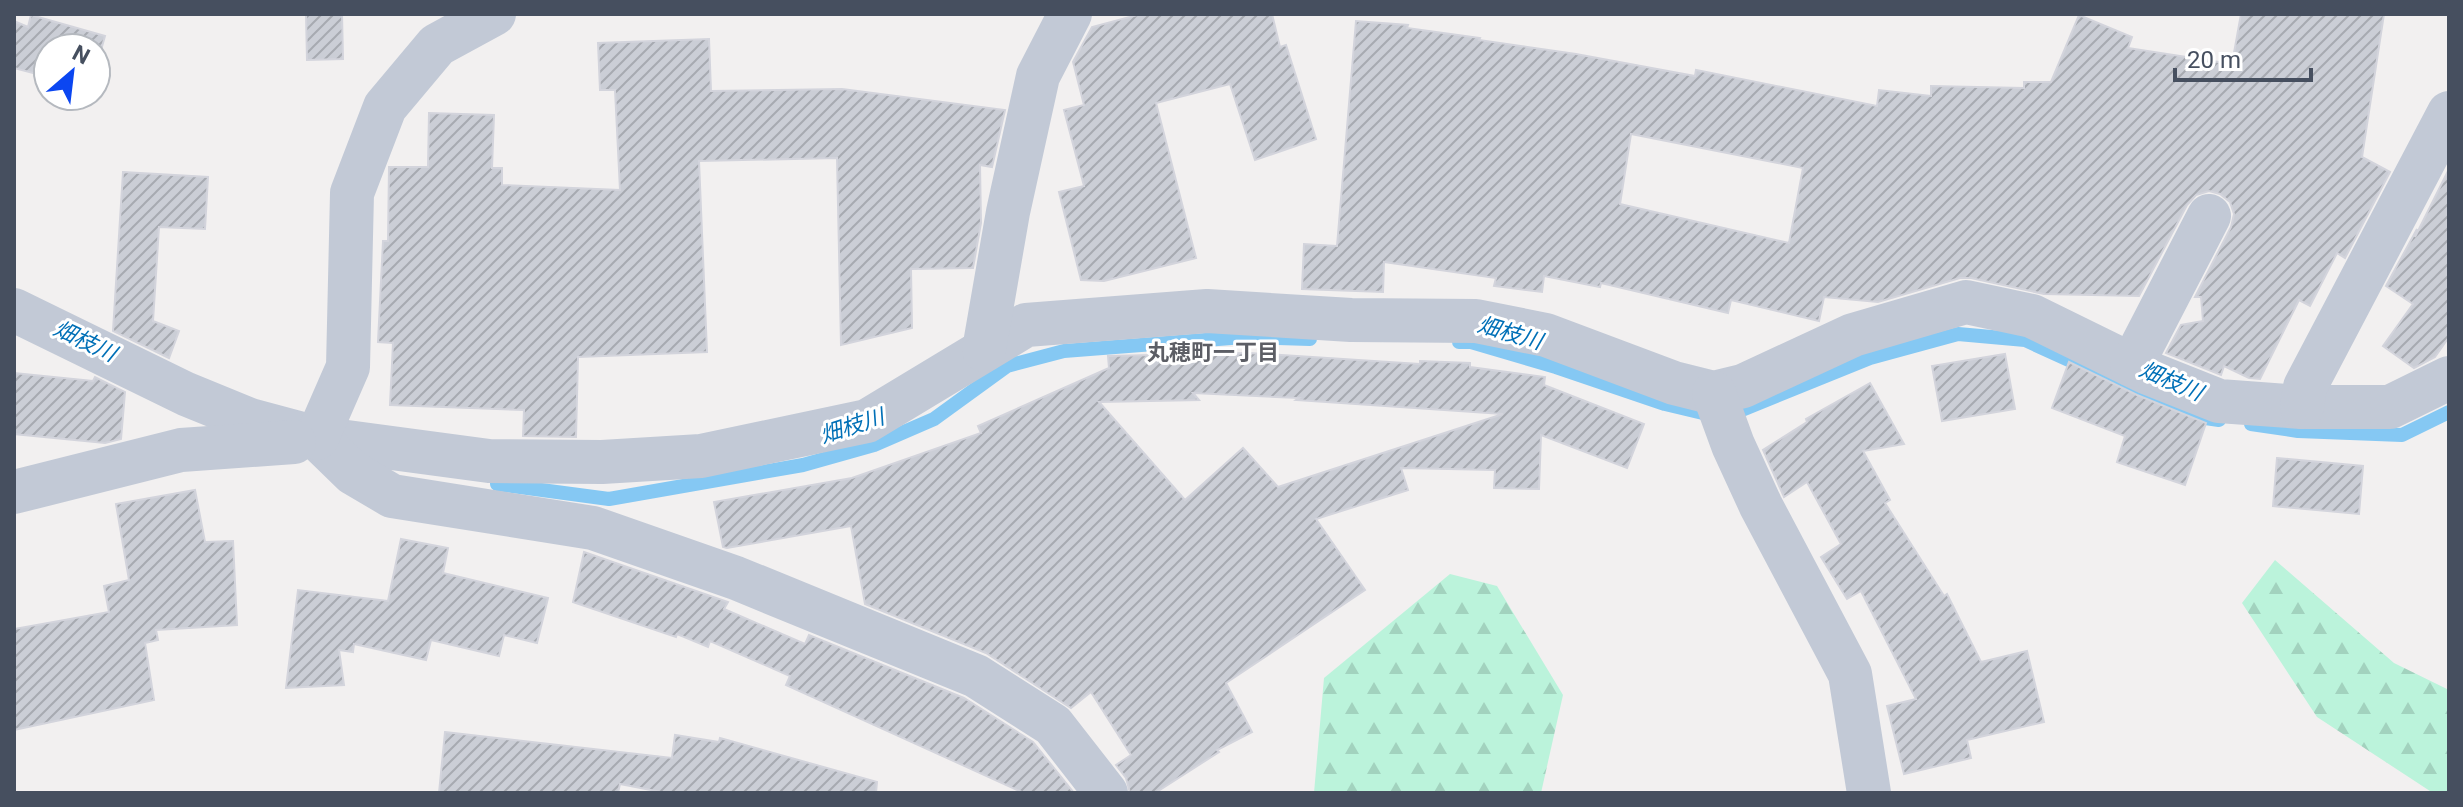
<svg xmlns="http://www.w3.org/2000/svg" width="2463" height="807" font-family="Roboto,'Noto Sans JP',sans-serif">
<style>
.forest{fill:url(#forest-firs)}
.lines{fill:none;stroke-linecap:round;stroke-linejoin:round}
.stream{stroke:#85c8f3;stroke-width:14}
.building{fill:url(#building-hatch);stroke:#d3d4dc;stroke-width:2;fill-rule:evenodd}
.minor{stroke:#c2c9d6;stroke-width:44}
.labels{text-anchor:middle;dominant-baseline:central;stroke-width:6;stroke-linejoin:round;paint-order:stroke}
.water-label{font-size:22px;font-style:italic;fill:#0170b7;stroke:#fff}
.neighbourhood-label{font-size:22px;font-weight:bold;fill:#5c5e65;stroke:#fff}
</style>
<defs>
<pattern id="forest-firs" width="22" height="20" patternUnits="userSpaceOnUse" patternTransform="scale(2)"><rect width="22" height="20" fill="#bbf3db"/><path d="M5 1l3.5 6h-7zM16 11l3.5 6h-7z" fill="#a2d2be"/></pattern>
<pattern id="building-hatch" width="6" height="6" patternUnits="userSpaceOnUse" patternTransform="scale(2)"><rect width="6" height="6" fill="#cbced6"/><path d="M-1 1l2-2M0 6l6-6M5 7l2-2" fill="none" stroke="#a7aab1"/></pattern>
</defs>
<rect width="100%" height="100%" fill="#f2f0f0"/>
<g class="forest">
<path d="M2275 560 2394 663 2449 690V793H2433L2317 717 2242 603Z"/>
<path d="M1450 574 1497 586 1563 695 1541 793H1314L1324 678Z"/>
</g>
<g class="lines">
<g class="stream">
<path d="M1459 342H1471L1556 367 1665 404 1707 414"/>
<path d="M1727 416 1870 358 1958 334 2025 340 2192 416 2219 420"/>
<path d="M2251 424 2298 431 2402 435 2449 412"/>
<path d="M497 484 609 499 803 465 874 445 934 419 1007 366 1064 351 1244 337 1310 339"/>
</g>
</g>
<g class="building">
<path d="M306 14H342L343 59 307 60Z"/>
<path d="M1141 14H1272L1280 47 1286 45 1316 139 1255 160 1230 84 1156 103 1196 258 1104 281 1081 280 1059 192 1084 186 1064 110 1084 105 1073 62 1092 27Z"/>
<path d="M2241 14H2384L2362 157 2390 172 2345 258 2337 253 2310 306 2299 300 2260 379 2249 378 2224 366 2221 375 2166 353 2181 325 2203 321 2201 297H2195L2231 227 2234 214 2230 202 2220 194 2209 191 2196 195 2187 205 2139 296 2044 294 1971 278H1960L1878 302 1824 297 1819 321 1731 300 1728 313 1601 283 1600 287 1544 276 1542 292 1494 286 1496 278 1384 262 1383 292 1302 289 1304 244 1337 246 1356 21 1408 25 1407 28 1480 38 1479 40 1576 54 1695 76 1696 70 1877 106 1879 90 1931 96V86L2024 88V82H2051L2079 15 2132 37 2128 48 2232 64ZM1631 134 1803 168 1789 243 1620 204Z"/>
<path d="M31 15 105 36 96 68V48H48V77L14 68V21L28 27Z"/>
<path d="M709 39 711 91 842 89 1005 110 992 167 980 165 981 223 973 268 911 269 912 328 841 345 837 158 699 161 707 352 578 357 576 437 523 436 524 410 390 405 393 343 378 342 383 241H388L389 167H428L429 113 494 115 492 168H502V185L620 190 615 90H600L598 43Z"/>
<path d="M2449 169V337L2435 357 2414 368 2383 346 2413 304 2386 286 2417 229 2415 237Z"/>
<path d="M123 172 208 177 205 229 159 227 153 321 179 331 169 358 113 331Z"/>
<path d="M1249 353 1420 364V361L1470 363V367L1545 377 1544 385 1644 424 1627 468 1541 435 1539 489 1494 488 1495 470 1401 468 1408 490 1316 519 1365 590 1226 683 1252 732 1217 750 1219 752 1155 793H1130L1126 778 1116 765 1131 755 1091 692 1071 708 986 653 865 604 851 526 727 548 723 547 714 502 852 478 981 433 978 426 1109 368 1108 356ZM1193 393 1299 398 1296 400 1503 414 1278 487 1243 448 1185 500 1099 402 1199 400Z"/>
<path d="M2005 354 2015 409 1942 421 1932 366Z"/>
<path d="M2069 362 2137 395 2206 423 2185 485 2117 462 2125 436 2052 408Z"/>
<path d="M14 373 93 381 95 377 125 392 121 439 105 443 14 434Z"/>
<path d="M1870 383 1904 444 1863 451 1890 500 1885 503 1944 596 1947 594 1981 662 2027 651 2044 722 1967 740 1971 758 1904 774 1887 706 1916 699 1861 591 1847 599 1821 557 1841 544 1807 482 1784 497 1763 450 1807 422 1806 419Z"/>
<path d="M2277 458 2363 466 2359 514 2273 506Z"/>
<path d="M195 490 205 542 233 541 237 625 156 630 158 640 145 643 154 700 14 730V629L109 612 104 586 129 580 116 504Z"/>
<path d="M401 539 448 548 443 573 548 598 537 643 504 635 499 656 431 640 426 660 354 644 353 652 339 650 344 685 286 688 298 590 388 601Z"/>
<path d="M584 552 728 602 724 609 805 644 809 635 964 698 1033 742 1074 793H1024L786 685 790 676 710 641 708 647 677 634 676 637 573 602Z"/>
<path d="M445 732 672 758 675 735 719 742 720 738 877 782 876 793H666L620 784 618 793H439Z"/>
</g>
<g class="lines">
<g class="minor">
<path d="M14 310 186 394 250 420 317 438 489 461 602 462 701 456 867 421 1026 325 1207 311 1351 320 1476 321 1546 335 1674 383 1714 393 1743 386 1853 335 1966 302 2032 316 2146 372 2219 401 2302 407H2390L2449 378"/>
<path d="M984 350 1008 212 1038 76 1070 14"/>
<path d="M2132 365 2209 216"/>
<path d="M1714 393 1733 445 1761 506 1850 674 1869 793"/>
<path d="M2302 407 2305 387 2449 113"/>
<path d="M317 438 353 473 392 496 593 528 736 578 976 676 1053 725 1106 793"/>
<path d="M317 438 348 367 352 193 385 107 437 45 494 14"/>
<path d="M14 492 181 450 294 442"/>
</g>
</g>
<g class="labels">
<g class="water-label">
<text transform="translate(1510 333) rotate(16)">畑枝川</text>
<text transform="translate(85 341) rotate(25)">畑枝川</text>
<text transform="translate(2171 381) rotate(23)">畑枝川</text>
<text transform="translate(852 426) rotate(-18)">畑枝川</text>
</g>
<g class="neighbourhood-label">
<text x="1213" y="352">丸穂町一丁目</text>
</g>
</g>
<rect width="2463" height="807" fill="none" stroke="#464f5f" stroke-width="32"/>
<g transform="translate(72 72) rotate(28)"><circle r="38" fill="#ffffff" stroke="#b5b9bf" stroke-width="2"/>
<path d="M0-6L14 30L0 20L-14 30Z" fill="#0b46f1"/>
<text y="-12" font-size="22" font-weight="bold" text-anchor="middle" fill="#464f5f">N</text>
</g>
<path d="M2175 68v12h136v-12" fill="none" stroke="#464f5f" stroke-width="4"/>
<text x="2187" y="68" font-size="24" fill="#464f5f" stroke="#ffffff" stroke-width="6" paint-order="stroke">20 m</text>
</svg>
